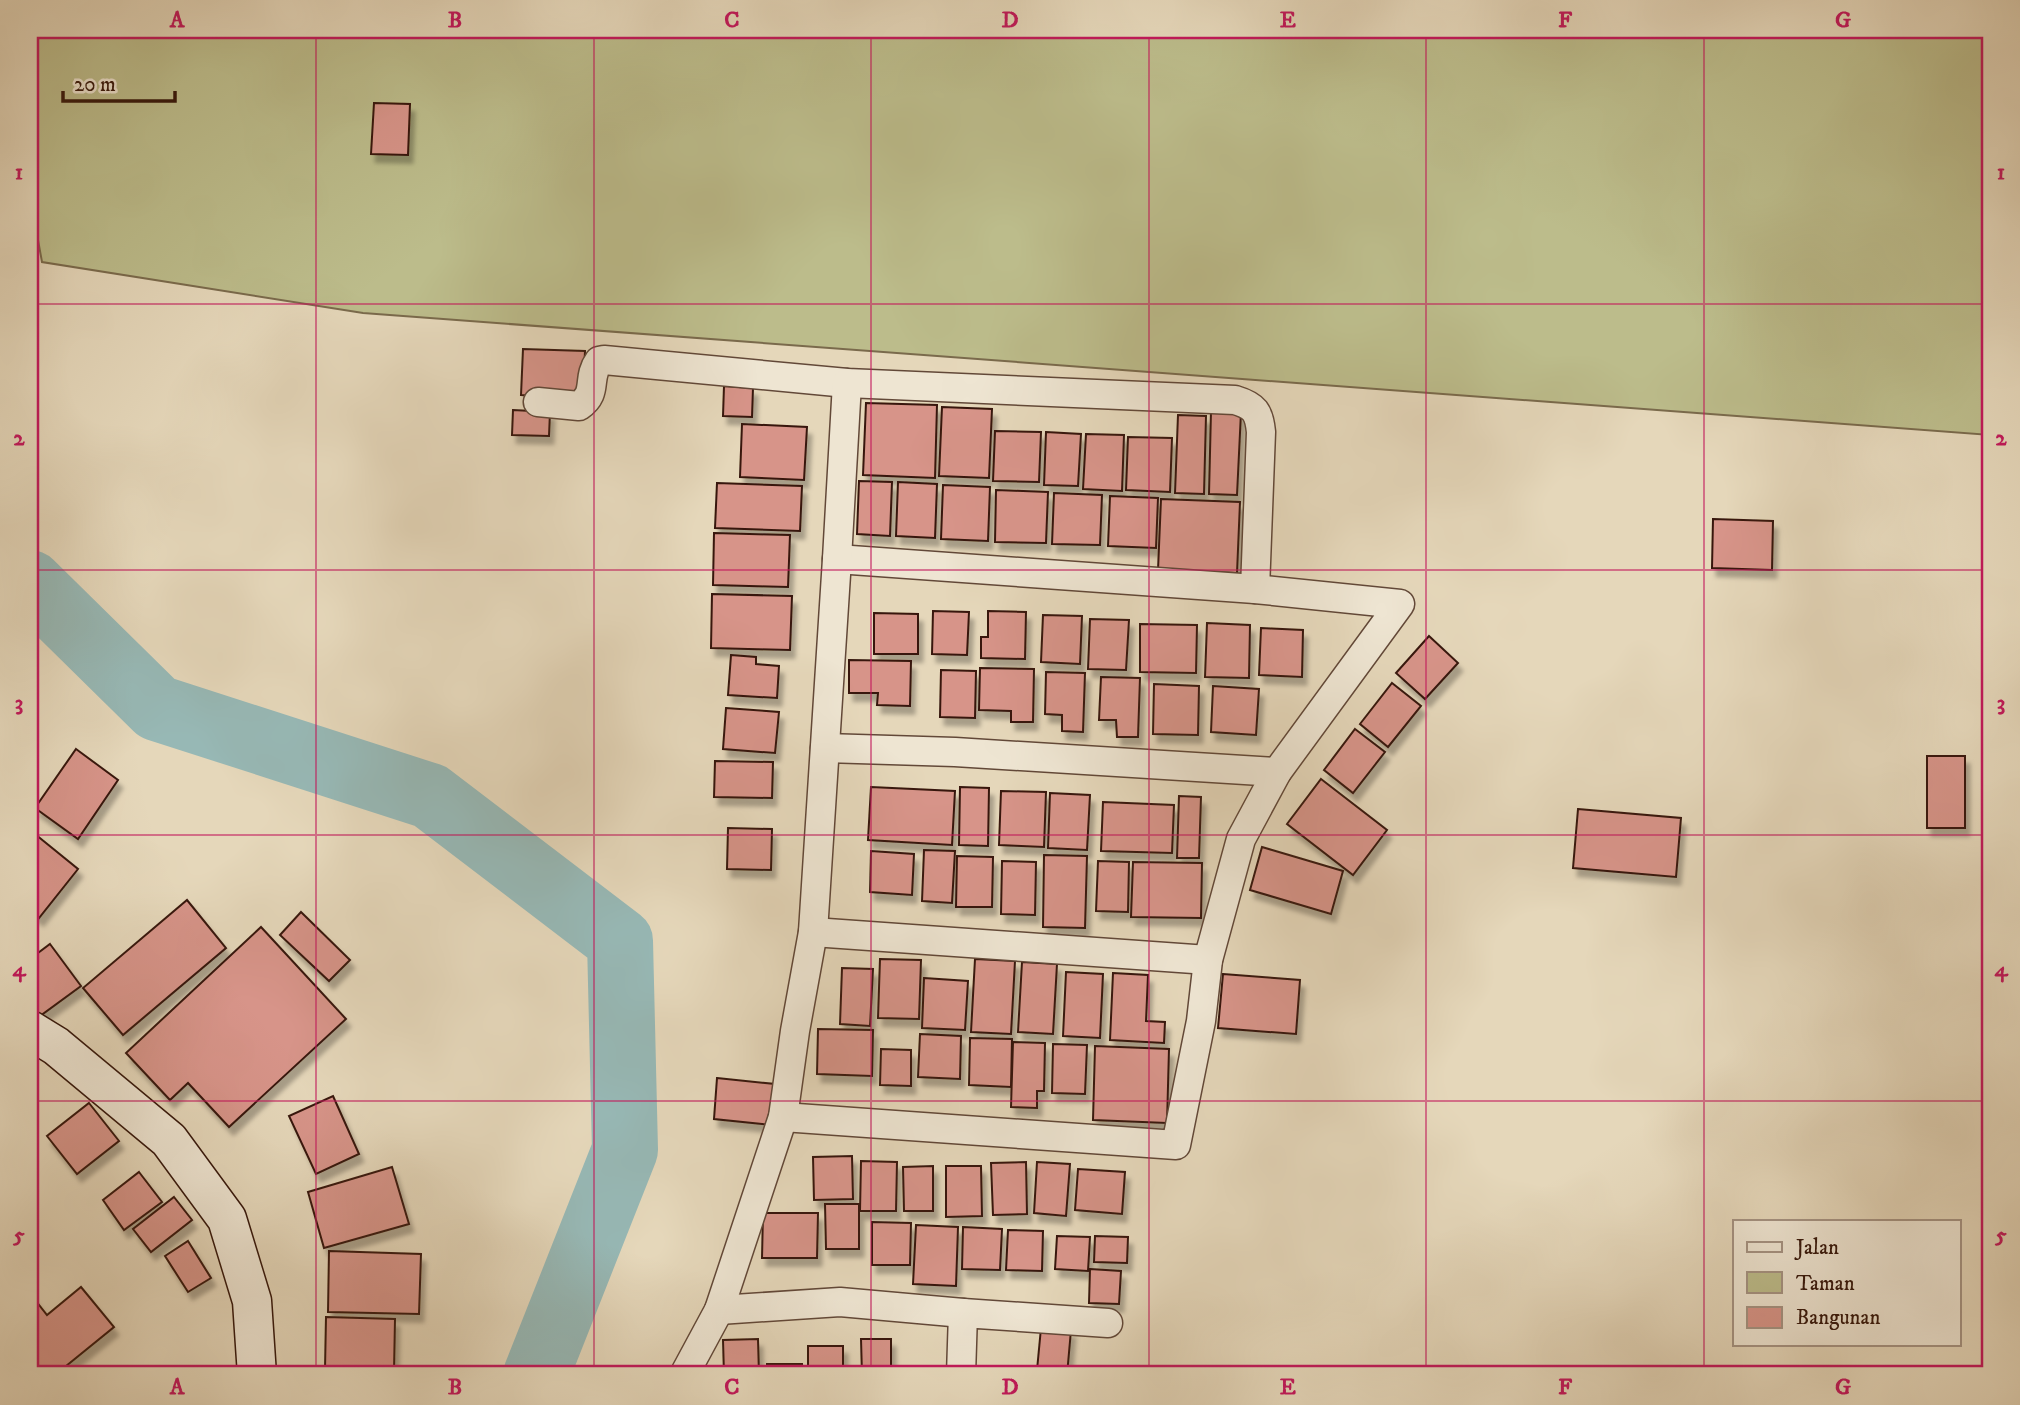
<svg xmlns="http://www.w3.org/2000/svg" width="2020" height="1405" font-family="'IM FELL DW Pica',serif">
<style>
.green{fill:#bcbc8b;stroke:#7a6a4c;stroke-width:2}
.lines{fill:none;stroke-linecap:round;stroke-linejoin:round}
.river{stroke:#97b8b5;stroke-width:66}
.building{fill:#d79489;stroke:#37180c;stroke-width:2;filter:url(#shadow)}
.street-casing{stroke:#624838;stroke-width:31}
.secondary-casing{stroke:#37180c;stroke-width:41}
.street{stroke:#eee5d2;stroke-width:28}
.secondary{stroke:#eee5d2;stroke-width:38}
.grid{fill:none;stroke:#c2185b;stroke-width:2;stroke-opacity:0.55}
.neatline{fill:none;stroke:#c2185b;stroke-width:2.5}
.grid-label{font-size:23px;text-anchor:middle;font-weight:bold;fill:#c2185b}
</style>
<defs>
<filter id="shadow"><feDropShadow dx="4.5" dy="8" stdDeviation="2" flood-color="#0004"/></filter>
</defs>
<rect width="100%" height="100%" fill="#e5d7ba"/>
<filter id="stains"><feTurbulence type="fractalNoise" baseFrequency=".00286" numOctaves="4"/><feColorMatrix values="0 0 0 0 .2 0 0 0 0 .09 0 0 0 0 .02 0 0 0 .5 -.17"/></filter>
<radialGradient id="worn" r=".72"><stop offset=".6" stop-color="#630" stop-opacity="0"/><stop offset="1" stop-color="#630" stop-opacity=".3"/></radialGradient>
<path class="green" d="M30 30H1990V435L363 313 42 262 30 196Z"/>
<g class="lines">
<path class="river" d="M30 583 157 708 430 796 620 941 625 1150 536 1375"/>
</g>
<g class="building">
<path d="M374 103 410 104 408 155 371 154Z"/>
<path d="M523 349 585 351 583 398 521 395Z"/>
<path d="M724 386 753 388 752 417 723 416Z"/>
<path d="M866 403 937 405 935 478 863 475Z"/>
<path d="M942 407 992 409 989 478 939 476Z"/>
<path d="M513 410 550 412 549 436 512 435Z"/>
<path d="M1211 411 1241 412 1237 495 1209 494Z"/>
<path d="M1178 415 1206 416 1204 494 1175 493Z"/>
<path d="M742 424 807 427 804 480 740 477Z"/>
<path d="M995 431 1041 432 1039 482 993 481Z"/>
<path d="M1046 432 1081 434 1078 486 1044 485Z"/>
<path d="M1086 434 1124 435 1122 491 1083 489Z"/>
<path d="M1128 437 1172 438 1170 492 1126 490Z"/>
<path d="M859 481 892 482 890 536 857 534Z"/>
<path d="M898 482 937 484 935 538 896 536Z"/>
<path d="M717 483 802 486 800 531 715 528Z"/>
<path d="M943 485 990 487 988 541 941 539Z"/>
<path d="M996 490 1048 492 1046 543 995 542Z"/>
<path d="M1054 493 1102 495 1100 545 1052 544Z"/>
<path d="M1110 496 1158 498 1156 548 1108 546Z"/>
<path d="M1161 499 1240 502 1237 573 1158 570Z"/>
<path d="M1713 519 1773 521 1772 570 1712 568Z"/>
<path d="M714 533 790 535 788 587 713 585Z"/>
<path d="M712 594 792 596 790 650 711 648Z"/>
<path d="M933 611 969 612 967 655 932 654Z"/>
<path d="M988 611 1026 612 1025 659 981 658V637H988Z"/>
<path d="M874 613 918 614V654H874Z"/>
<path d="M1043 615 1082 616 1080 664 1041 662Z"/>
<path d="M1090 619 1129 620 1126 670 1088 669Z"/>
<path d="M1207 623 1250 625 1249 678 1205 677Z"/>
<path d="M1140 624 1197 625 1196 673 1140 672Z"/>
<path d="M1261 628 1303 630 1302 677 1259 675Z"/>
<path d="M1429 636 1458 663 1425 699 1396 673Z"/>
<path d="M731 655 756 657V664L779 666 777 698 728 695Z"/>
<path d="M849 660 911 661 910 706 877 705 878 693H849Z"/>
<path d="M980 668 1034 669 1033 722H1011V711L979 710Z"/>
<path d="M941 670 976 671 975 718 940 717Z"/>
<path d="M1046 672 1085 673 1083 732 1062 731V715L1045 714Z"/>
<path d="M1101 677 1140 678 1138 737H1117L1116 720H1099Z"/>
<path d="M1392 683 1421 706 1388 747 1360 724Z"/>
<path d="M1154 684 1199 686 1198 735 1153 734Z"/>
<path d="M1213 686 1259 689 1256 735 1211 732Z"/>
<path d="M726 708 779 712 775 753 723 749Z"/>
<path d="M1355 729 1385 752 1353 793 1324 770Z"/>
<path d="M76 749 118 780 78 839 35 808Z"/>
<rect x="1927" y="756" width="38" height="72"/>
<path d="M715 761 773 762 772 798 714 797Z"/>
<path d="M1321 779 1387 830 1353 875 1287 824Z"/>
<path d="M871 787 955 791 952 845 868 840Z"/>
<path d="M960 787 989 788 988 846 959 845Z"/>
<path d="M1001 791 1046 792 1044 847 999 845Z"/>
<path d="M1050 793 1090 795 1087 850 1048 848Z"/>
<path d="M1179 796 1201 797 1199 858H1177Z"/>
<path d="M1103 802 1174 805 1172 853 1101 851Z"/>
<path d="M1578 809 1681 818 1676 877 1573 868Z"/>
<path d="M728 828 772 829 771 870 727 869Z"/>
<path d="M30 830 78 869 39 918 32 912 30 915Z"/>
<path d="M1262 847 1343 871 1331 914 1250 890Z"/>
<path d="M924 850 955 851 952 903 922 901Z"/>
<path d="M871 851 914 854 912 895 870 892Z"/>
<path d="M1044 855 1087 856 1085 928 1043 927Z"/>
<path d="M957 856 993 857 992 907H956Z"/>
<path d="M1002 861 1036 862 1035 915 1001 914Z"/>
<path d="M1098 861 1129 862 1128 912 1096 911Z"/>
<path d="M1133 862 1202 863 1201 918 1131 917Z"/>
<path d="M187 900 226 948 123 1035 83 988Z"/>
<path d="M301 912 350 960 329 981 280 935Z"/>
<path d="M261 927 346 1019 229 1127 188 1083 170 1100 126 1053Z"/>
<path d="M50 944 81 986 40 1016 30 1002V959Z"/>
<path d="M880 959 921 960 919 1019 878 1018Z"/>
<path d="M975 959 1015 961 1011 1034 971 1032Z"/>
<path d="M1022 962 1057 964 1053 1034 1018 1032Z"/>
<path d="M842 968 873 969 870 1026 840 1024Z"/>
<path d="M1066 972 1103 974 1100 1038 1063 1036Z"/>
<path d="M1113 973 1148 975 1146 1021 1165 1022 1164 1043 1110 1040Z"/>
<path d="M1223 974 1300 980 1296 1034 1218 1028Z"/>
<path d="M924 978 968 981 965 1030 922 1028Z"/>
<path d="M818 1029 873 1030 872 1076 817 1074Z"/>
<path d="M920 1034 961 1036 960 1079 918 1077Z"/>
<path d="M970 1038 1012 1039 1011 1087 969 1085Z"/>
<path d="M1013 1042 1045 1043 1044 1091H1037V1108L1011 1107Z"/>
<path d="M1053 1044 1087 1045 1085 1094 1052 1093Z"/>
<path d="M1095 1046 1169 1049 1167 1123 1093 1120Z"/>
<path d="M881 1049 911 1050V1086L880 1085Z"/>
<path d="M717 1078 775 1084 771 1125 714 1119Z"/>
<path d="M333 1096 359 1154 316 1174 289 1116Z"/>
<path d="M89 1103 119 1141 77 1174 47 1136Z"/>
<path d="M852 1156 853 1199 814 1200 813 1157Z"/>
<path d="M861 1161 897 1162 896 1211H860Z"/>
<path d="M1026 1162 1027 1214 993 1215 991 1163Z"/>
<path d="M1037 1162 1070 1164 1066 1216 1034 1213Z"/>
<path d="M933 1166V1211H904L903 1167Z"/>
<path d="M946 1166H981L982 1216 946 1217Z"/>
<path d="M392 1167 409 1224 324 1248 308 1192Z"/>
<path d="M1078 1169 1125 1172 1122 1214 1075 1210Z"/>
<path d="M139 1172 162 1202 124 1230 103 1200Z"/>
<path d="M174 1197 192 1220 151 1252 133 1229Z"/>
<path d="M825 1204H859V1249H826Z"/>
<path d="M763 1213H818L817 1258H762Z"/>
<path d="M872 1222 911 1223 910 1265H872Z"/>
<path d="M916 1225 958 1227 956 1286 913 1284Z"/>
<path d="M963 1227 1002 1229 1000 1270 962 1269Z"/>
<path d="M1008 1230 1043 1231 1042 1271 1006 1270Z"/>
<path d="M1057 1236 1090 1237 1088 1271 1055 1269Z"/>
<path d="M1095 1236 1128 1237 1127 1263 1094 1262Z"/>
<path d="M188 1241 211 1278 188 1292 165 1256Z"/>
<path d="M329 1251 421 1254 419 1314 328 1312Z"/>
<path d="M1090 1269 1121 1271 1119 1304 1089 1303Z"/>
<path d="M81 1287 114 1327 55 1375H30V1297L32 1296 47 1315Z"/>
<path d="M326 1317 395 1319 394 1371 325 1369Z"/>
<path d="M1041 1328 1071 1330 1067 1375H986L987 1366 1037 1370Z"/>
<path d="M758 1339 759 1375H724L723 1340Z"/>
<path d="M861 1339H891V1375H862Z"/>
<rect x="808" y="1346" width="35" height="29"/>
<path d="M767 1364H802L803 1375H767Z"/>
</g>
<g class="lines">
<defs>
<g id="street">
<path d="M538 402 579 406C599 392 586 379 599 361L604 360 847 383 1235 400C1255 406 1259 412 1261 432L1255 589"/>
<path d="M825 748 955 752 1277 772"/>
<path d="M813 932 1208 960"/>
<path d="M783 1117 1176 1145 1201 1021 1208 960 1241 839 1277 772 1400 604 1255 589 837 559"/>
<path d="M719 1310 840 1302 963 1313"/>
<path d="M684 1375 719 1310 783 1117 795 1031 813 932 837 559 847 383"/>
<path d="M961 1375 963 1313 1108 1323"/>
</g>
<path id="secondary" d="M30 1030 56 1046 169 1140 227 1219 252 1301 257 1375"/>
</defs>
<use href="#street" class="street-casing"/>
<use href="#secondary" class="secondary-casing"/>
<use href="#street" class="street"/>
<use href="#secondary" class="secondary"/>
</g>
<path class="grid" d="M316 30V1375M594 30V1375M871 30V1375M1149 30V1375M1426 30V1375M1704 30V1375M30 304H1990M30 570H1990M30 835H1990M30 1101H1990"/>
<rect width="2020" height="1405" fill="none" stroke="#e5d7ba" stroke-width="77"/>
<rect x="1733" y="1220" width="228" height="126" fill="#eee5d2" stroke="#a59383" stroke-width="2"/>
<rect x="1747" y="1242" width="35" height="10" fill="#eee5d2" stroke="#a59383" stroke-width="2"/>
<text x="1796" y="1254" font-size="21" fill="#37180c">Jalan</text>
<rect x="1747" y="1272" width="35" height="21" fill="#bcbc8b" stroke="#a59383" stroke-width="2"/>
<text x="1796" y="1290" font-size="21" fill="#37180c">Taman</text>
<rect x="1747" y="1307" width="35" height="21" fill="#d79489" stroke="#a59383" stroke-width="2"/>
<text x="1796" y="1324" font-size="21" fill="#37180c">Bangunan</text>
<path d="M63 91v10h112v-10" fill="none" stroke="#37180c" stroke-width="3.5"/>
<text x="74" y="91" font-size="21" fill="#37180c" stroke="#eee5d2" stroke-width="5" paint-order="stroke">20 m</text>
<rect x="38" y="38" width="1944" height="1328" class="neatline"/>
<g class="grid-label">
<text x="177" y="27">A</text>
<text x="455" y="27">B</text>
<text x="732" y="27">C</text>
<text x="1010" y="27">D</text>
<text x="1288" y="27">E</text>
<text x="1565" y="27">F</text>
<text x="1843" y="27">G</text>
<text x="19" y="179">1</text>
<text x="2001" y="179">1</text>
<text x="19" y="445">2</text>
<text x="2001" y="445">2</text>
<text x="19" y="710">3</text>
<text x="2001" y="710">3</text>
<text x="19" y="976">4</text>
<text x="2001" y="976">4</text>
<text x="19" y="1242">5</text>
<text x="2001" y="1242">5</text>
<text x="177" y="1394">A</text>
<text x="455" y="1394">B</text>
<text x="732" y="1394">C</text>
<text x="1010" y="1394">D</text>
<text x="1288" y="1394">E</text>
<text x="1565" y="1394">F</text>
<text x="1843" y="1394">G</text>
</g>
<rect width="100%" height="100%" filter="url(#stains)"/>
<rect width="100%" height="100%" fill="url(#worn)"/>
</svg>
